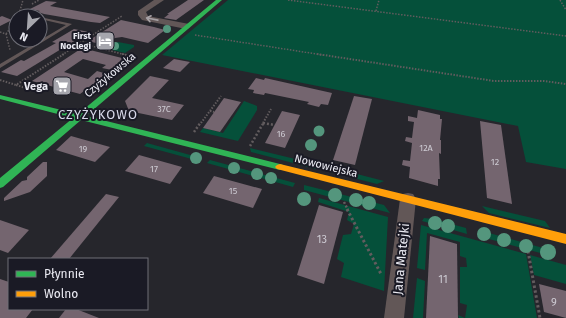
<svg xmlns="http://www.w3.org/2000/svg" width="566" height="318" font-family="'Fira Sans',sans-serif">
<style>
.green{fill:#05503a}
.building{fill:#74656f}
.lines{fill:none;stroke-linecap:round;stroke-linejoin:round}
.path-far3{stroke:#625c5e;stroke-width:1.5;stroke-dasharray:1.5 1.5;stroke-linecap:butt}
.path-far2{stroke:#625c5e;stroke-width:2;stroke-dasharray:1.5 1.5;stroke-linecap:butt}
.path-far1{stroke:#625c5e;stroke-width:2.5;stroke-dasharray:2 2;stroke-linecap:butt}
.path{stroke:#625c5e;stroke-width:3;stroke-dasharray:2.5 2.5;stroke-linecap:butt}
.lane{fill:#625757;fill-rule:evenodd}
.street{fill:#625757;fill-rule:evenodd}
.fast{fill:#30b455;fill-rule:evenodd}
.slow{fill:#ff9f0a;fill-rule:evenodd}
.tree{fill:#54967d}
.oneway{stroke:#a6a1a5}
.labels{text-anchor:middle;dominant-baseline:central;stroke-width:4;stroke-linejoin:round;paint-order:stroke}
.far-poi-label{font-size:9px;font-weight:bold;fill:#ebebf3;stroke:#1a1a25;text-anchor:end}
.number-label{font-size:9px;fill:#cdcad2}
.street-label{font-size:11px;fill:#ebebf3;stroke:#1a1a25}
.poi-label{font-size:11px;font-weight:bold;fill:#ebebf3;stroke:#1a1a25;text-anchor:end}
.near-number-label{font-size:11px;fill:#cdcad2}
.quarter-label{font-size:13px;letter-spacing:1px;fill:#d8d9e9;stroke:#1a1a25}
.near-street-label{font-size:13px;fill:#ebebf3;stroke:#1a1a25}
</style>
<rect width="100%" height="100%" fill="#26262c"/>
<g class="green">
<path d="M228 0H566V169L526 162 518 126 162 55Z"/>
<path d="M118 42 134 45V47L125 53 108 49Z"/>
<path d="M244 101 257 106V110L238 141 200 132 203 128 223 133Z"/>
<path d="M147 143 201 158 199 161 144 146Z"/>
<path d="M250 148 320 165 316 169 251 152Z"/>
<path d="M210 160 295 183 293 187 207 163Z"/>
<path d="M330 167 384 181 377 184 330 172 329 170Z"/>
<path d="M304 185 384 205 390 213 304 190Z"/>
<path d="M319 198 388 217 384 291 341 277 344 263 337 259 343 235 351 234 354 224 347 220 349 212 318 202Z"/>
<path d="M482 206 545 221 550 228 489 213Z"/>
<path d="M424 218 433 219 466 228 467 234 422 221Z"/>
<path d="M421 225 526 254 537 318H459L458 315 465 318 467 305 460 303V267H467L466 258 460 256V242L427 233 425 270 417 268Z"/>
<path d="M478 230 554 251 555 257 478 236Z"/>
<path d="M530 255 566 265V284L534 275Z"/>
<path d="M417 278 425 281 423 318H413Z"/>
</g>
<g class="building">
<path d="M188 0H204L176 20 164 18 169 14H167Z"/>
<path d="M46 1 57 2 50 6 110 17 100 23 91 22 44 14 38 12 40 11 30 9Z"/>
<path d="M2 16 12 20 0 26V17Z"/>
<path d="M121 20 154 27 165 30 148 43 122 37 115 38 104 45 88 41Z"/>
<path d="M74 29 89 32 17 76 1 72 21 60 24 61 56 43 52 42Z"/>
<path d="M82 48 126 59 112 70 102 68 106 65 83 59 64 72 88 79 97 71 107 74 80 94 32 81Z"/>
<path d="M174 59 190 62 180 72 163 68Z"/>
<path d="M150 76 169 80 152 98 184 105 172 120 129 111 125 101Z"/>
<path d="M256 78 264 80 265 78 332 93 328 105 321 104 319 107 307 104 309 102 265 93 264 95 253 93 254 90 248 89Z"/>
<path d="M354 96 372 99 355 165 333 160Z"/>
<path d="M224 98 241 102 220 132 203 128Z"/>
<path d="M418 110 440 115V119H442L440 140H441V154L439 153 440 179H438V186L409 178 410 167 402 165 403 160 410 161 412 143 405 141 406 137 412 138 414 122 408 121V116L417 118Z"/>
<path d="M282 111 300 115 285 148 265 143Z"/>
<path d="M480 121 501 125 512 204 487 198Z"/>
<path d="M71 136 110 147 95 162 56 150Z"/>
<path d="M139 155 182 167 170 184 125 171Z"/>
<path d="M43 162H47V176L30 192 4 201V198L22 181 27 180V177Z"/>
<path d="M214 176 262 189 253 208 203 193Z"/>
<path d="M106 194 119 197 69 259H50Z"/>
<path d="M319 205 343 212 324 284 297 275Z"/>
<path d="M0 220 29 230 8 253 0 250Z"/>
<path d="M430 236 457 244 458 318H426Z"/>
<path d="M0 279 9 282V309H33L26 318H0Z"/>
<path d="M539 284 566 291V318L544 312Z"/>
<path d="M66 309H76L99 318H59Z"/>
</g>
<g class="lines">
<g class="path-far3">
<path d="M288 0 566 36"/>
<path d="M560 0 566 10"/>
<path d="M32 4 39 0"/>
<path d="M376 11 379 0"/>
<path d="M19 14 23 0"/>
<path d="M0 32 6 34 10 50"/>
<path d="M6 34 16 20"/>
<path d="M195 35 323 55"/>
<path d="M80 43 122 16"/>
<path d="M62 55 80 43 126 55"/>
</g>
<g class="path-far2">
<path d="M122 54 131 56"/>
<path d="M317 54 494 81H544L566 84"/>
<path d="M0 80 16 85"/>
<path d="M29 89 16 85 64 54"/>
<path d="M210 111 214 112"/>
<path d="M201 123 221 96"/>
<path d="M263 123 271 109"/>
</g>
<g class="path-far1">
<path d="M263 123 275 125"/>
<path d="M194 132 201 122"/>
<path d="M250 146 264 122"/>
<path d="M344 202 348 210"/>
</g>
<g class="path">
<path d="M347 209 381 274"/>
<path d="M528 251 540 318"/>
</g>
<g class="lane">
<path d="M34 11 37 12 33 16H27Z"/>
<path d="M40 17 72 24 0 68V64L66 25 40 19Z"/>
</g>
<g class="street">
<path d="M154 0H164L146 12 148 16 189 24 190 26 189 28 186 29 142 20 138 15V11Z"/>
<path d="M408 193 413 194 416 199 404 318H384L400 199 403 194Z"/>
</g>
<path class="fast" d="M216 0H222L86 116 280 164 283 165 285 167 283 169 280 170 81 120 3 187 0 188V178L73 118 0 99V95L78 114Z"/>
<path class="slow" d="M280 164 566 234V244L277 169 275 167 277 165Z"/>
</g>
<g class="tree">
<circle cx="167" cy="29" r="4"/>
<circle cx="115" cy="46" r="4"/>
<circle cx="319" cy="131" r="5.5"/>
<circle cx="311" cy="145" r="6"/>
<circle cx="196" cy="158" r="6"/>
<circle cx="234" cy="168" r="6"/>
<circle cx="257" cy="174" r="6"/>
<circle cx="271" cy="178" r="6"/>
<circle cx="335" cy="195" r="7"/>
<circle cx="304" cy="199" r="7"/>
<circle cx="356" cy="200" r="7"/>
<circle cx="369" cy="203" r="7"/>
<circle cx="435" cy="223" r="7"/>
<circle cx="448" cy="226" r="7"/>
<circle cx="484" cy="234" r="7"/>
<circle cx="504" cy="240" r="7"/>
<circle cx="526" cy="246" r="7"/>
<circle cx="548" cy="252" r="8"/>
</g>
<defs><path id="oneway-shaft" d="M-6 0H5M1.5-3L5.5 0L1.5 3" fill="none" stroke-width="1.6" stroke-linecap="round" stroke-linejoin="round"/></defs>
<use class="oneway" href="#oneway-shaft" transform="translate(152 19) rotate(-169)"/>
<defs>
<symbol id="hotel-square" viewBox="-11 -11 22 22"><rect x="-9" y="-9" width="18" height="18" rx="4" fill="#a6a6ad" stroke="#1a1a25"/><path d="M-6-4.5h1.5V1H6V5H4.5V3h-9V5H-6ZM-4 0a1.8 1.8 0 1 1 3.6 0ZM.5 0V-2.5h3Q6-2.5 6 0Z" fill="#fff"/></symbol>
<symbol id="supermarket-square" viewBox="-11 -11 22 22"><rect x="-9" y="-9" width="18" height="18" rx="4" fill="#a6a6ad" stroke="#1a1a25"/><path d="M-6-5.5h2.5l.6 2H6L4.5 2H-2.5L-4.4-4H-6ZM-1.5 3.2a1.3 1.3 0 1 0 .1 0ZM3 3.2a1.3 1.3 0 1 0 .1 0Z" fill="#fff"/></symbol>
</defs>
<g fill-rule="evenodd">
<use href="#hotel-square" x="94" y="30" width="22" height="22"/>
<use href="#supermarket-square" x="51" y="75" width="22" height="22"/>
</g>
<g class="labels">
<g class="far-poi-label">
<text x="91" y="36">First<tspan x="91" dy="10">Noclegi</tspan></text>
</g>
<g class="number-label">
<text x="164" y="109">37C</text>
<text x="281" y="134">16</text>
<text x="426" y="148">12A</text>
<text x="83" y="149">19</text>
<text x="495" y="162">12</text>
<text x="154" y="169">17</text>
<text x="233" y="191">15</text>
</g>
<g class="street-label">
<text transform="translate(110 75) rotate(-40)">Czyżykowska</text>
<text transform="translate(326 166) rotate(14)">Nowowiejska</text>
</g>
<g class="poi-label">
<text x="48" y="86">Vega</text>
</g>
<g class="near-number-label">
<text x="322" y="239">13</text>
<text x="443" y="279">11</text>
<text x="554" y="302">9</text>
</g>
<g class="quarter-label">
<text x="98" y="114">CZYŻYKOWO</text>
</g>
<g class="near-street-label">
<text transform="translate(401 259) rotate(-84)">Jana Matejki</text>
</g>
</g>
<rect x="8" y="258" width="140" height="52" fill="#1a1a25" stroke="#6e6e77"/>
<rect x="16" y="271" width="20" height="6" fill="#30b455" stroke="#6e6e77"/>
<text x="44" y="278" font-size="12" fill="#ebebf3">Płynnie</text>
<rect x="16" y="291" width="20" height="6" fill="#ff9f0a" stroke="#6e6e77"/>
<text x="44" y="298" font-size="12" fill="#ebebf3">Wolno</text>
<g transform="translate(28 28) rotate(205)"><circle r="19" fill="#1a1a25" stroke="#6e6e77"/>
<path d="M0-3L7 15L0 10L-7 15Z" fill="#a6a6ad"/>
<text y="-6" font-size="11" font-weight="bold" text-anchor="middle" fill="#ebebf3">N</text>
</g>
</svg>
